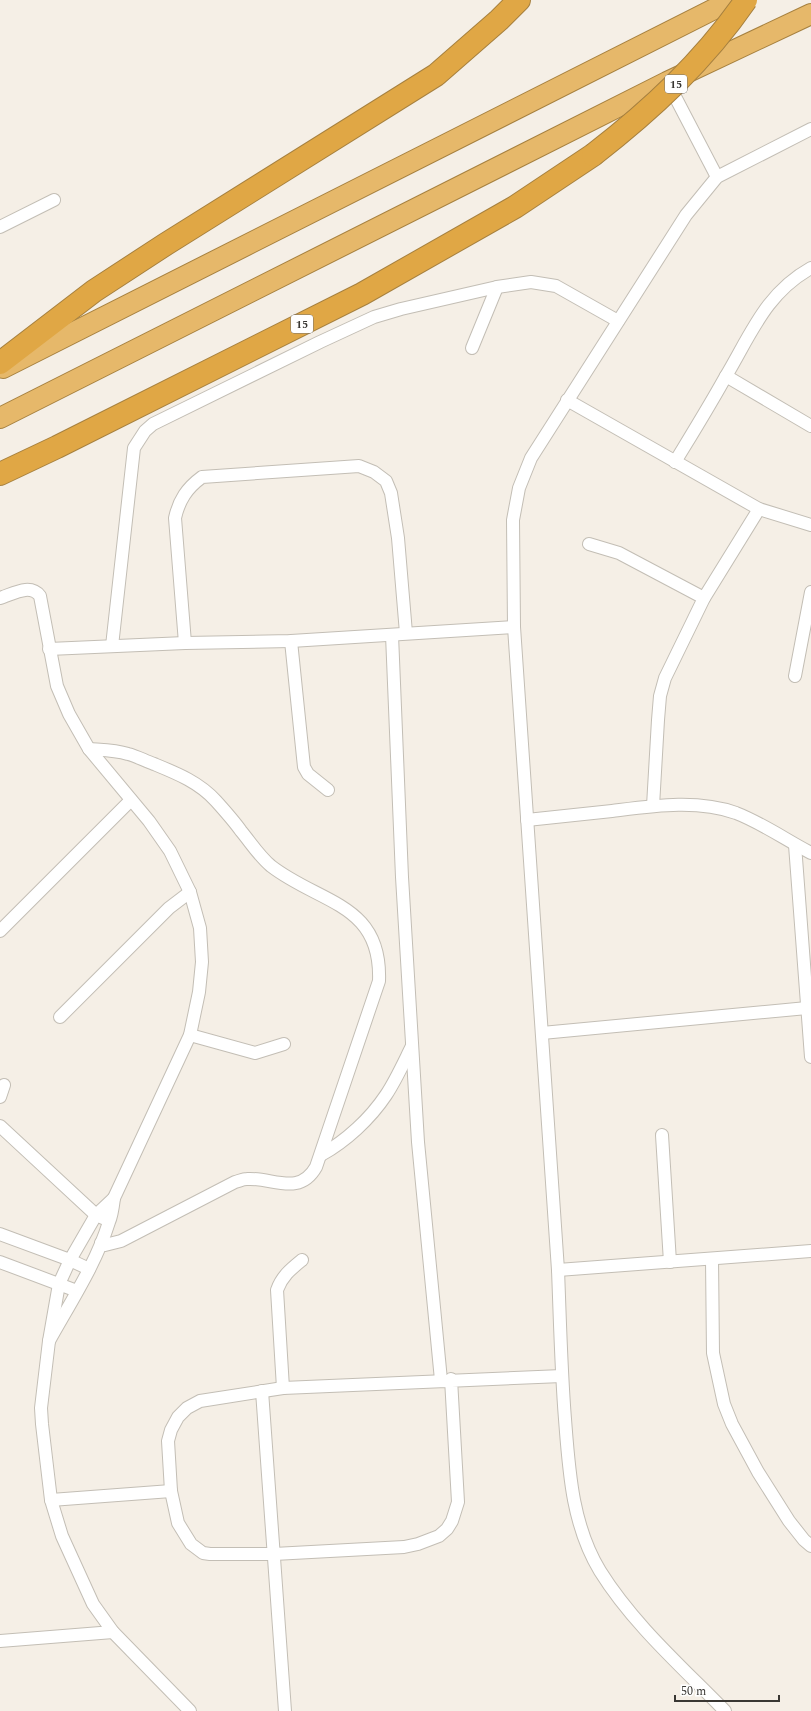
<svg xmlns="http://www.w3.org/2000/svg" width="811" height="1711" font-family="Spectral,serif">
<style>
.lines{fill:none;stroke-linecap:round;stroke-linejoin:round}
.minor-casing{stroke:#c3beb5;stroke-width:14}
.trunk-casing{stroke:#a6803f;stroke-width:22}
.motorway-casing{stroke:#a6803f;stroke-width:24}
.minor{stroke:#fff;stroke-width:12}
.trunk{stroke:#e6b86a;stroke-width:20}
.motorway{stroke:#e0a745;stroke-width:22}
.motorway-bridge-casing{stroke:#a6803f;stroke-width:24;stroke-linecap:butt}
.motorway-bridge{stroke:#e0a745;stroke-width:22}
.labels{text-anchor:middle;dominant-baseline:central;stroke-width:4;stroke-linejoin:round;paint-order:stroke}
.shield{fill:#fff;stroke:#747370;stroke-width:1}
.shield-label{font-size:11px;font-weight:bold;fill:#393733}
</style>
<rect width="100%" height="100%" fill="#f5efe6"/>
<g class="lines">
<defs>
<g id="minor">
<path d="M669 85 717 177"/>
<path d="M0 227 54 200"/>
<path d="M472 348 497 287"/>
<path d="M726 376 811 426"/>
<path d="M567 400 759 509 811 525"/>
<path d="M675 462C692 434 710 405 726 376 751 334 766 293 811 268"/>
<path d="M589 544 619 553 704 598"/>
<path d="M0 598C13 594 30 583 40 596L57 686 69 714 89 749 149 821 170 851 190 892 200 928 202 962 199 992 190 1035 114 1198C113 1206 112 1215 109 1222 96 1264 70 1303 49 1341"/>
<path d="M392 635 402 877 418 1142 441 1380"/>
<path d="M291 641 304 767 308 774 328 790"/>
<path d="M185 643 175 518C179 500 187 488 202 477L359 466 374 472 386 481 391 493 398 538 406 633"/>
<path d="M112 646 134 448 145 431 153 424 320 342 374 317 401 309 497 287 531 282 556 286 618 321"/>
<path d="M49 649 185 643 291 641 514 627"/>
<path d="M795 676 811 592"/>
<path d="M89 749C102 750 115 750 128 754 137 756 145 761 154 764 176 773 199 782 216 801 225 811 234 821 241 831 251 843 259 856 271 866 320 904 382 903 379 981L316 1167C299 1197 272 1177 247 1179 243 1179 239 1181 235 1182L121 1241 105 1245 101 1243"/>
<path d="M653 806 658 720 660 696 665 678 704 598 759 509"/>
<path d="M527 820C555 817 584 814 612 811 652 806 697 799 736 813 762 823 786 840 811 853"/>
<path d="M795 845 811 1057"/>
<path d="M0 931 131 800"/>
<path d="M60 1017 169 908 190 892"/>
<path d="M542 1033 807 1008"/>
<path d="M190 1035 255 1053 284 1044"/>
<path d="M0 1097 4 1085"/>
<path d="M0 1126 96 1215 103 1218"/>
<path d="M662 1135 670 1262"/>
<path d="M321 1155C346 1141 370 1119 386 1095 396 1080 404 1062 412 1046"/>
<path d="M114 1198 96 1215 70 1260 59 1284 49 1341 41 1408 42 1424 51 1500 62 1536 93 1604 113 1632 190 1711"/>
<path d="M0 1234 70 1260 89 1269"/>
<path d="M712 1259 713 1353 724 1404 732 1424 758 1472 789 1521 804 1540 811 1546"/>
<path d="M0 1262 77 1291"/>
<path d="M558 1270 811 1251"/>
<path d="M451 1379 458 1502 452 1521 447 1529 439 1536 418 1544 404 1547 274 1554H210L203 1553 191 1544 178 1523 171 1491 168 1441 171 1430 178 1417 187 1408 200 1401 283 1388 562 1376"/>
<path d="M283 1388 277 1290C282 1276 291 1269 302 1260"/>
<path d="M262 1391 285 1711"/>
<path d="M51 1500 171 1491"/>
<path d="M0 1641 113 1632"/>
<path d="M725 1711C682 1667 633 1624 600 1571 572 1525 569 1471 565 1419 561 1369 560 1320 558 1270L514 627 513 520 519 488 531 458 686 215 717 177 811 129"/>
</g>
<g id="trunk">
<path d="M3 368 732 0"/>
<path d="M0 418 667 82 811 14"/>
</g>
<g id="motorway">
<path d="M0 363 94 291 166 244 436 75 499 20 519 0"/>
<path d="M0 474 57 447 362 294 515 207 593 155"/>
</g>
</defs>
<use href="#minor" class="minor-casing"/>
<use href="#trunk" class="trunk-casing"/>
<use href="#motorway" class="motorway-casing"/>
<use href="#minor" class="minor"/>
<use href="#trunk" class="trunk"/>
<use href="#motorway" class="motorway"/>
<defs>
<path id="motorway-bridge" d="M593 155C651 110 704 61 746 0"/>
</defs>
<use href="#motorway-bridge" class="motorway-bridge-casing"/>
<use href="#motorway-bridge" class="motorway-bridge"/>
</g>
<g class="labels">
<g class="shield">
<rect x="665" y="75" width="22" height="18" rx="3"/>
<rect x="291" y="315" width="22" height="18" rx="3"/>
</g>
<g class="shield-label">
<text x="676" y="84">15</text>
<text x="302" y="324">15</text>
</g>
</g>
<path d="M675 1695v6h104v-6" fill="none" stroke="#393733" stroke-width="2"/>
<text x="681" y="1695" font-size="12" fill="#393733" stroke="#ffffff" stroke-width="3" paint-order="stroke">50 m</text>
</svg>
